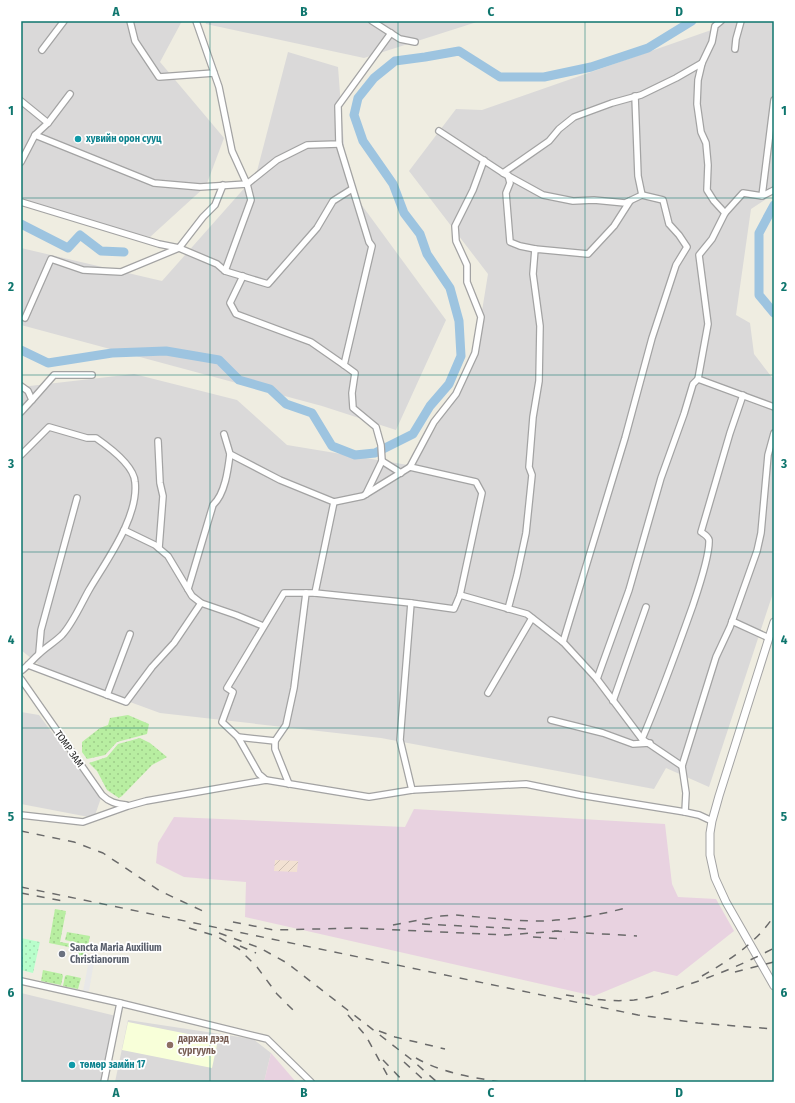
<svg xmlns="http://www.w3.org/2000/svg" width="795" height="1103" font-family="'Fira Sans Condensed',sans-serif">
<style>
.residential{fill:#dad9d9}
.industrial{fill:#e8d2e0}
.education{fill:#f8ffd9}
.military{fill:url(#military-furrows)}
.grass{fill:url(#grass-dots)}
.park{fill:url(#park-dots)}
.parking{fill:#e8e8e8}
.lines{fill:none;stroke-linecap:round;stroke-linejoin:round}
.river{stroke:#9dc4e0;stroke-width:9}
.minor-casing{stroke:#a3a3a3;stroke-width:8}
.tertiary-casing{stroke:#a3a3a3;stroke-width:9}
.minor{stroke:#fff;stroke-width:5.5}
.tertiary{stroke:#fff;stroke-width:7}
.rail{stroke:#6a6a6a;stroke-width:1.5;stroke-dasharray:8 8;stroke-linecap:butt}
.grid{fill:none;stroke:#0f766e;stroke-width:1;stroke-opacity:0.55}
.culture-dot{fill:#0f9aa8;stroke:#fff;stroke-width:1.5}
.worship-dot{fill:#6b7280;stroke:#fff;stroke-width:1.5}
.education-dot{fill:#8d6e63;stroke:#fff;stroke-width:1.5}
.labels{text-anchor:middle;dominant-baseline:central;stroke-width:3.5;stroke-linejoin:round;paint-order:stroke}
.culture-label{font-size:10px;font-weight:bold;fill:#0d838f;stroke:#fff;text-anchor:start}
.street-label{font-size:10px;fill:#1c1c1c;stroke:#fff}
.worship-label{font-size:10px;font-weight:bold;fill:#5b616d;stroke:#fff;text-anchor:start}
.education-label{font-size:10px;font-weight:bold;fill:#785e54;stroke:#fff;text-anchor:start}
.neatline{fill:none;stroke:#0f766e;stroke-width:1.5}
.grid-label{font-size:13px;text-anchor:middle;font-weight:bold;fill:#0f766e}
</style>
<defs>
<pattern id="military-furrows" width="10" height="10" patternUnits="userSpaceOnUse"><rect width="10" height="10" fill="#f2e1d2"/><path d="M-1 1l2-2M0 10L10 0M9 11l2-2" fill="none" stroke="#cfc0b4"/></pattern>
<pattern id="grass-dots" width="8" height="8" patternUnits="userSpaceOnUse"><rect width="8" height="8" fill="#b8eea1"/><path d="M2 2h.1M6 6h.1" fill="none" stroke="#9ecc8a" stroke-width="1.8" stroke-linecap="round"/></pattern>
<pattern id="park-dots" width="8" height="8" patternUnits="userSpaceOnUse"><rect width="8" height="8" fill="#b8fecb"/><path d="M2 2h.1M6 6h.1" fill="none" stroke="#9ed9ae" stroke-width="1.8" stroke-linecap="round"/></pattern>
</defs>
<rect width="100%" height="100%" fill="#efede1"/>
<g class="residential">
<path d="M21 21H182L160 62 224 138 206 186 150 237 21 206Z"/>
<path d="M205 21H480L364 58 206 24Z"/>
<path d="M723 21H774V194L751 209 736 315 750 323 754 354 774 380V590L709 787 666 768 654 789 381 738 160 713 48 672 21 650V387L134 374 237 400 287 445 414 466 474 360 488 274 409 171 456 109 482 110 717 28Z"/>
<path d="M288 52 338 67 347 185 446 320 396 430 322 406 21 325V248L162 281 256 175Z"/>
<path d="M21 712 39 715 101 798 94 818 21 804Z"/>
<path d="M21 993 116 1016 101 1082H21Z"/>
<path d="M128 1020 253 1039 271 1053 264 1082H115Z"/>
</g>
<g class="industrial">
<path d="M414 809 665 824 672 884 678 897 716 899 734 931 677 976 654 971 594 996 245 917 246 882 184 877 156 863 158 843 174 817 405 827Z"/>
<path d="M271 1053 296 1082H264Z"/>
</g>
<path class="education" d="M128 1022 218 1040 212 1068 122 1050Z"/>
<path class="military" d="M275 860 298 861 297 872 274 871Z"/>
<g class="grass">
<path d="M128 715 149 724 147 734 117 742 105 755 87 759 82 752V742L100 728 108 725 110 718Z"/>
<path d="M140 738 150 743 167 757 152 765 122 796 119 798 107 790 97 771 89 763 107 757 118 744Z"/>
<path d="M55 909 66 911 60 942 88 947V950H86L84 958 78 956 79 949 49 943Z"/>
<path d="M67 932 90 936 88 945 65 940Z"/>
<path d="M43 970 62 974 63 976 61 985 41 981Z"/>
<path d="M67 975 81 978 78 989 63 986 65 976Z"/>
</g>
<path class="park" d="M21 938 40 942 33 973 21 970Z"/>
<path class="parking" d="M90 955 95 956 89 991H83Z"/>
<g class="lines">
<g class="river">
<path d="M774 205 759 233V295L774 313"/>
<path d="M21 224 68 248 80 235 101 251 124 252"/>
<path d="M21 350 48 363 112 353 166 351 219 360 239 380 270 389 286 404 312 413 332 446 355 455 375 453 413 434 430 406 449 384 461 356 459 321 450 288 427 254 420 234 404 213 393 184 363 141 354 115 358 98 374 78 395 61 425 57 459 51 500 77H544L591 67 648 48 692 21"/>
</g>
<defs>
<g id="minor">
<path d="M130 21 135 41 159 77 214 73"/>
<path d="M196 21 219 87 232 151 247 184 277 160 307 145 339 144 338 106 391 33"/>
<path d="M372 21 400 39 415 42"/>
<path d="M735 49 736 39 741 21"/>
<path d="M42 50 64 21"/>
<path d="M635 96 638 176 642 195"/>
<path d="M21 101 48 123 35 135 154 183 200 187 247 184 251 200 225 271"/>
<path d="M48 123 70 94"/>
<path d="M439 131 503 173 543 195 573 201 594 200 625 203 642 195 663 200 669 224 679 235 687 247 676 265 652 338 625 438 563 642"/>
<path d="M339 144 369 242 372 246 344 365 355 373 352 393 353 408 376 427 381 445 382 461 366 494"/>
<path d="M21 162 35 135"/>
<path d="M503 173 549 141 559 129 574 117 612 103 641 95 676 78 702 63"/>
<path d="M508 175 510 183 506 193 510 242 520 246 535 249"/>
<path d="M762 196 774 100"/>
<path d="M21 202 159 244 179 248 203 217 215 205 223 185"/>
<path d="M725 213 743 193 762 196 774 190"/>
<path d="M243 276 230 303 236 314 311 342 344 365"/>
<path d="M25 318 51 259 83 270 121 272 179 248 217 264 225 271 268 284 317 228 333 201 352 189"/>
<path d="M698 379 774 407"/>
<path d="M21 386 28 391 32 400 21 412"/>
<path d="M32 400 54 375H92"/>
<path d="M224 434 230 454 280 480 334 502 315 593H284L227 688 233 692 222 722 238 737 259 774 266 780"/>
<path d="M158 441 160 483 163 496 159 548"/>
<path d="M21 455 49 427 87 438H96C109 447 134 466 135 482 139 517 106 561 89 590 81 604 73 623 62 635 55 642 46 647 39 654 32 660 28 666 21 671"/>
<path d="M382 461 401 473"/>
<path d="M410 467 434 422 456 394 475 353 481 317 467 282V265L456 241 455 226 473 190 484 160"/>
<path d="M334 502 363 496 410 467 476 482 482 493 460 595"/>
<path d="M124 530 155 545 168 556 192 596 201 603 236 615 263 626"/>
<path d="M188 589 213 505C225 494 228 470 230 454"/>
<path d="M315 593 411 603 454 609 460 595 527 614 563 642 597 679 642 739 682 766 686 793 685 812"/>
<path d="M411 603 400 740 412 790"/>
<path d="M508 609 517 575 526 533 532 475 529 467 533 417 539 381 540 326 533 274 535 249 588 254 614 226 630 201"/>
<path d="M732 621 769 638"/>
<path d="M39 653 41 630 77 498"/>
<path d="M28 665 126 702 152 667 174 643 201 603"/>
<path d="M21 679 102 795C109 802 116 804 126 805"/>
<path d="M597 679 629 590 661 478 684 414 693 384 698 379 708 324 699 255 712 239 725 213 714 201 707 190 708 165 706 143 701 132 697 104 698 80 702 63 712 42 715 26 721 21"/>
<path d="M488 693 532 618"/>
<path d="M107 695 130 634"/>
<path d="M613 701 646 607"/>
<path d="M551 720 603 733 633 744 650 743"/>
<path d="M238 737 275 741V749L289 784"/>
<path d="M642 739C661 695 677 650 693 605 698 590 710 555 709 540 708 536 704 534 701 532L730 433 743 395"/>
<path d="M275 741 286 725 294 688 306 593"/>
<path d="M682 766 716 657 730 627 757 551 761 533 768 455 774 433"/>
<path d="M21 815 83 822 128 806 146 801 266 780 369 797 412 790 526 784 580 795 685 812 699 815 712 821"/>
<path d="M21 981 120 1003 267 1039 311 1082"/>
<path d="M104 1082 120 1003"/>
</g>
<path id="tertiary" d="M774 622 719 796 712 821 710 833V855L715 878 726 902 774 986"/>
</defs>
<use href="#minor" class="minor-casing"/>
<use href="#tertiary" class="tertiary-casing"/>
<use href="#minor" class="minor"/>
<use href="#tertiary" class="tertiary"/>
<g class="rail">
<path d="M21 831 74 842 103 853 160 891 207 913"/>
<path d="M21 887 638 1015 698 1023 774 1029"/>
<path d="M21 893 68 902"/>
<path d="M233 922 274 930 357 928 506 935 559 931"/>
<path d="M422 924 526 929"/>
<path d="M393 925 441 916 455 915C483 917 512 921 541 921 571 920 600 915 629 907"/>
<path d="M189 928 216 936 239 949 257 967 277 994 293 1010"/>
<path d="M554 931 637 936"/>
<path d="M219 933 260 948 287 963 412 1060 437 1082"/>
<path d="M533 937 565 939"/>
<path d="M240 946 256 953"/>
<path d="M735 972 774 962"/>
<path d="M702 976C730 960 756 943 774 916"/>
<path d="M566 995C589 999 611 1002 634 1000 652 998 670 991 687 985 717 975 746 963 774 948"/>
<path d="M348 1015 366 1036 391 1082"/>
<path d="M379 1031 395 1037 445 1049"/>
<path d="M416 1058C442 1073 471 1077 500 1082"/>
<path d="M383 1060 404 1082"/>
<path d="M404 1062 426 1082"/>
</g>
</g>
<path class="grid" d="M210 21V1082M398 21V1082M585 21V1082M21 198H774M21 375H774M21 552H774M21 728H774M21 904H774"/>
<g class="culture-dot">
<circle cx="78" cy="139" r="4"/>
<circle cx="72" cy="1065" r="4"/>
</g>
<circle class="worship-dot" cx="62" cy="954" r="4"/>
<circle class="education-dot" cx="170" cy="1045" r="4"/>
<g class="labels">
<g class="culture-label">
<text x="86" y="139">хувийн орон сууц</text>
<text x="80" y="1065">төмөр замйн 17</text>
</g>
<g class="street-label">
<text transform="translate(69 749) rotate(55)">ТОМР ЗАМ</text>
</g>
<g class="worship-label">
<text x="70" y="948">Sancta Maria Auxilium<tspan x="70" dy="12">Christianorum</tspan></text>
</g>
<g class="education-label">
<text x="178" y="1039">дархан дээд<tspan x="178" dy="12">сургууль</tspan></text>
</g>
</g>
<rect width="795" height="1103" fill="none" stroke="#ffffff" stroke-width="44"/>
<rect x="22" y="22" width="751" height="1059" class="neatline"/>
<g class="grid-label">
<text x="116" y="16">A</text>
<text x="304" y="16">B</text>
<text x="491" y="16">C</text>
<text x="679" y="16">D</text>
<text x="11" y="115">1</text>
<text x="784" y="115">1</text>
<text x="11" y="291">2</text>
<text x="784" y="291">2</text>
<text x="11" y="468">3</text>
<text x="784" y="468">3</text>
<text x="11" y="644">4</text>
<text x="784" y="644">4</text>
<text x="11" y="821">5</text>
<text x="784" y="821">5</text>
<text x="11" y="997">6</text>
<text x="784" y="997">6</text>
<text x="116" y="1097">A</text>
<text x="304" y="1097">B</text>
<text x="491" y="1097">C</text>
<text x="679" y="1097">D</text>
</g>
</svg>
